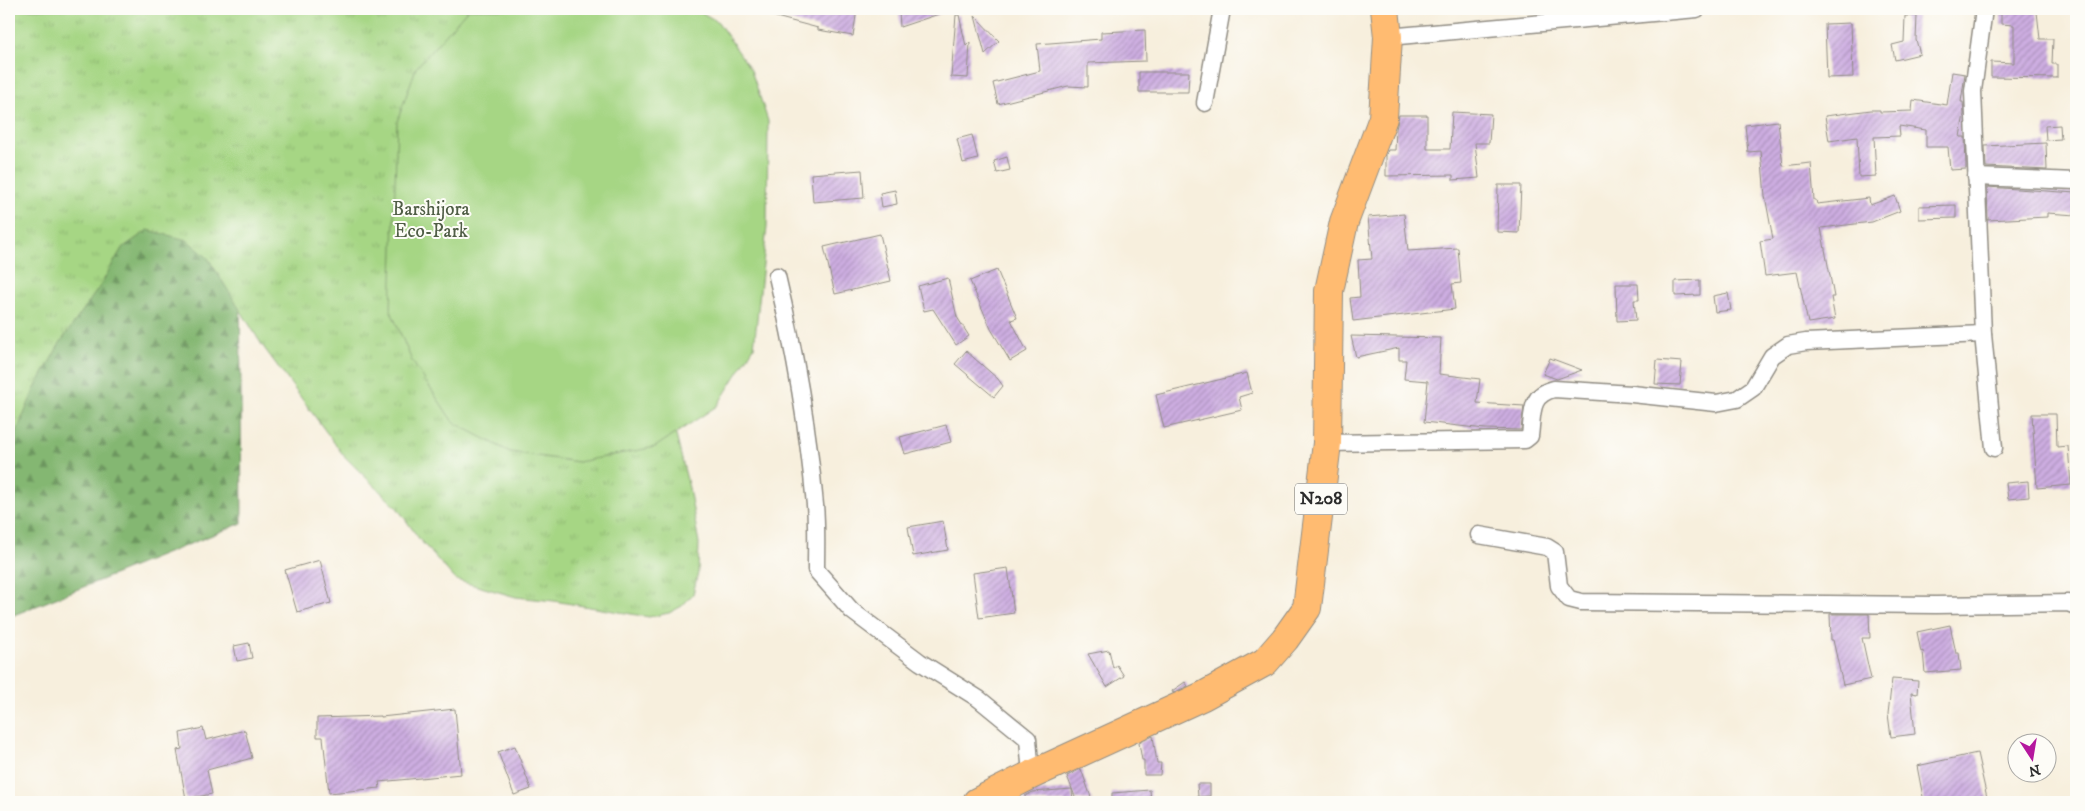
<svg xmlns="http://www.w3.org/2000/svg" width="2085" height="811" font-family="'IM FELL DW Pica',serif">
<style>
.forest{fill:url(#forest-firs);stroke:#58714e}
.park{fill:url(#park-tufts);stroke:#688058}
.pitch{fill:#a6d684;stroke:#688058}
.building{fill:url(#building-hatch)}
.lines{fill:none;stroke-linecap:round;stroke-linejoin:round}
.minor-casing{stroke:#918d84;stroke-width:19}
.trunk-casing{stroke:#918d84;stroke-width:30}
.minor{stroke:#fff;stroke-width:16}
.trunk{stroke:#ffbb71;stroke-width:28}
.labels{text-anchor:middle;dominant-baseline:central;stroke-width:4;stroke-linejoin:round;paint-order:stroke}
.shield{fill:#fdfcf7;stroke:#6a6a68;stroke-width:1}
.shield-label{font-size:18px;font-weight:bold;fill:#2b2b2b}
.park-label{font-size:19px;fill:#505e46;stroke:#fdfcf7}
</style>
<defs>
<pattern id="forest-firs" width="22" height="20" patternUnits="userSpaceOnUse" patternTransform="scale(1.25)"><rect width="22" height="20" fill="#84b772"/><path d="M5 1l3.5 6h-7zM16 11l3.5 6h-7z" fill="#6c955e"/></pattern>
<pattern id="park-tufts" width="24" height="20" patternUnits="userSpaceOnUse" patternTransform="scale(1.25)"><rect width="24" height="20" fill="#a6d684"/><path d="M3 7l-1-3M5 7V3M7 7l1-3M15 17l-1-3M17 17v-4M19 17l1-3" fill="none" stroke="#8fb872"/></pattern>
<pattern id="building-hatch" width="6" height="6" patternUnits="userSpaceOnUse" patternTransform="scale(1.25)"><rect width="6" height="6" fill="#ceaee2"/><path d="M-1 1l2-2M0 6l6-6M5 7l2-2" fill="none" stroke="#a78eb7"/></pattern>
</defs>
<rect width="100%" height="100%" fill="#fdfcf7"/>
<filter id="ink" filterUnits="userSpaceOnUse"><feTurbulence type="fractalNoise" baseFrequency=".02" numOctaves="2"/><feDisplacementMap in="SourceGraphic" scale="10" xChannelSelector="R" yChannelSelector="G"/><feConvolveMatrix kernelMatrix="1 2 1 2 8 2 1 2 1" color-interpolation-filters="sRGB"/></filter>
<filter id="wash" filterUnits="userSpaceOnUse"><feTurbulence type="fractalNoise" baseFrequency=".0096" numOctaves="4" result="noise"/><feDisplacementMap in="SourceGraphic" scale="20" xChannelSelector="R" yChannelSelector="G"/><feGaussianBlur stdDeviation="1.12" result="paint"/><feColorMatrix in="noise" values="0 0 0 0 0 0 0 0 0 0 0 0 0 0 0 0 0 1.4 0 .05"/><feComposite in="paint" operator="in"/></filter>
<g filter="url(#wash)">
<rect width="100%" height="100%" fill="#f7efdd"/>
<path class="forest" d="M9 9H238L242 523 9 617Z"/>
<path class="park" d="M9 9H680L673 423 689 488 699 543 698 573 693 594 682 606 669 613 649 617 554 601 516 597 456 580 420 540 398 509 344 456 262 345 208 258 187 240 148 230 122 248 100 286 60 343 34 390 9 450Z"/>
<path class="pitch" d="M468 9H696L718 22 751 70 768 121 767 227 754 347 717 406 655 447 578 462 510 452 453 422 412 361 391 311 397 122 416 68Z"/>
<g id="blocks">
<g class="building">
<path d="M761 9H857L853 36 818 30V28L761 13Z"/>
<path d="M916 9H948V11L900 27 899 11Z"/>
<path d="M2001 12H2037L2040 39H2053L2052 64H2057V78L1991 77V62L2014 63V25L2001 24Z"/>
<path d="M956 15H959L966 46 970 42 968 78 951 77Z"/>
<path d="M975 16 999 41 985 54Z"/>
<path d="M1905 16H1917L1916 40 1920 54 1895 60 1892 45 1904 42Z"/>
<path d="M1851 23 1853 77 1827 78 1825 24Z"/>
<path d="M1145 30 1146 61 1088 63V87L1068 86 998 104 993 83 1040 71 1037 44 1101 39V32Z"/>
<path d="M1139 72H1189L1188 92H1139Z"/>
<path d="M1952 72 1965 74 1961 102H1963L1964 114 1960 137H1965L1966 169 1950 170 1948 147H1926V130L1899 126 1900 136 1874 137 1876 176 1859 177 1857 137 1829 141 1825 116 1871 110H1880V112L1912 111 1913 100 1947 105Z"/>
<path d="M1452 112 1491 114 1489 143H1475L1479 178 1453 180V175L1386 176V155L1388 150H1395L1396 129 1399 115H1427V149H1450Z"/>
<path d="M1778 121 1783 166 1811 163 1814 200H1816L1817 204 1869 198 1870 205 1895 196 1900 211 1872 222 1821 228 1834 297H1831L1835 319 1808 323 1797 272 1765 276 1760 241 1773 239 1765 196 1761 151 1748 152 1745 125Z"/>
<path d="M2060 125 2061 139 2046 140 2045 126Z"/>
<path d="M972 135 978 159 963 163 957 139Z"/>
<path d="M2046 143 2047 170 1986 167 1985 146Z"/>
<path d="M1007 157 1010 170 997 173 994 161Z"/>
<path d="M862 170 864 198 813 202 811 174Z"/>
<path d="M1498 185H1521L1519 233 1497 232Z"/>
<path d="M1987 187 2076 193V215L2047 213V217L1988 220Z"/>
<path d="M895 190 897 204 882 207 880 193Z"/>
<path d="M1956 205V218L1919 219V206Z"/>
<path d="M1404 214 1408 251 1458 248 1461 283 1452 284 1455 309 1353 321 1350 298 1360 297 1358 260 1372 259 1368 217Z"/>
<path d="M880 234 891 281 835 294 824 247Z"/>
<path d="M997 270 1017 318 1011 320 1027 351 1010 361 991 329 970 281Z"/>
<path d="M948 278 957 317 969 336 956 345 933 309 924 311 918 286Z"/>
<path d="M1700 280V295L1675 296V281Z"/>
<path d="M1616 284H1638L1639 300H1634L1636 320 1617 321Z"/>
<path d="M1728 293 1731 310 1715 312 1713 296Z"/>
<path d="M1351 336 1441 338 1439 374 1480 379 1477 403 1524 406 1521 430 1485 429 1424 422 1428 381 1404 379 1406 360H1399V348L1356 357Z"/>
<path d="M966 351 998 379 1003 386 994 397 955 364Z"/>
<path d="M1550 358 1582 370 1557 379 1543 374Z"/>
<path d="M1657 360 1682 362 1680 385 1655 384Z"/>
<path d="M1247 373 1252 393 1239 397 1242 410 1164 428 1156 395Z"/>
<path d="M2032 414H2056L2057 447 2068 446 2071 485 2037 488Z"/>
<path d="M946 425 951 442 905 454 900 437Z"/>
<path d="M2028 481 2029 497 2008 499 2006 483Z"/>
<path d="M943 521 948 550 913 556 908 527Z"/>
<path d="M320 560 331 603 297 612 285 570Z"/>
<path d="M1008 568 1014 613 979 618 973 573Z"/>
<path d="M1830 614H1869L1870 638H1862L1871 679 1843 685 1833 640H1831Z"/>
<path d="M1950 625 1956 653H1959L1961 670 1925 673 1923 651 1921 652 1917 632Z"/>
<path d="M249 643 252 658 237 661 234 646Z"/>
<path d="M1109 650 1113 668 1117 665 1124 676 1107 687 1088 654Z"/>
<path d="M1892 679 1918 681 1917 694 1911 693 1915 734 1891 737 1888 714Z"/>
<path d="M1185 682 1188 686 1173 693 1172 691Z"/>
<path d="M455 709 461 774 379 782 380 788 329 793 323 737H317V718L381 716V717Z"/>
<path d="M203 728 206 740 245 730 252 758 207 770 212 794 186 799 177 750 182 749 180 733Z"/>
<path d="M1153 736 1157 763H1161L1160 775H1144V760H1142L1139 743Z"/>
<path d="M515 746 531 789 514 795 498 752Z"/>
<path d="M1977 753 1988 802H1924L1917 766Z"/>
<path d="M1081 769 1092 800 1076 799 1067 776Z"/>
<path d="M1197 784H1210V796L1198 797Z"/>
<path d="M1072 789 1073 802H1025V796L1033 792Z"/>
<path d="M1150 790 1151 802H1112V793Z"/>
</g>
</g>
</g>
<g filter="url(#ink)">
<use href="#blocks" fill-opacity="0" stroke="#918d84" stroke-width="1"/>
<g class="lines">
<defs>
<g id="minor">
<path d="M1984 9 1973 91 1983 334 1994 448"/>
<path d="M1388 37 1697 9"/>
<path d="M1205 103 1222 9"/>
<path d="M1976 177 2076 181"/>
<path d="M777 276C795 352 808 428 815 505 817 527 816 549 816 570L852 611 920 662 979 699 1028 739 1031 775"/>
<path d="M1327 443 1525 440 1530 436C1533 414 1529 395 1554 389L1632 394 1716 403 1737 399 1753 388 1772 356 1788 345 1806 342 1983 334"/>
<path d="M1479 535 1547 547 1555 552 1559 586 1569 599 1581 602 1936 605 2068 603 2076 606"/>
</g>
<path id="trunk" d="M977 802 1031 775 1203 696 1265 662 1285 639 1307 608 1327 443 1329 291 1344 222 1383 118 1388 37 1385 9"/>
</defs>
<use href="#minor" class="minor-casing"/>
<use href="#trunk" class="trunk-casing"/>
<use href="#minor" class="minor"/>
<use href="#trunk" class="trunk"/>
</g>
</g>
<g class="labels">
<rect class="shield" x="1295" y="483.5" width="52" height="31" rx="4"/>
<g class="shield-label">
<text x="1321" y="499">N208</text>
</g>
<g class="park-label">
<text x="431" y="209">Barshijora<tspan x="431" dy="22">Eco-Park</tspan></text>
</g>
</g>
<rect width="2085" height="811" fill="none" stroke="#fdfcf7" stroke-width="30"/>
<g transform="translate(2032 758) rotate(168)"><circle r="24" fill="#fdfcf7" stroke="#a9a8a5"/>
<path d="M0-4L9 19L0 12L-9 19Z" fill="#b5179e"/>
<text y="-8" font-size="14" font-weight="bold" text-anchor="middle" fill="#2b2b2b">N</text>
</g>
</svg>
